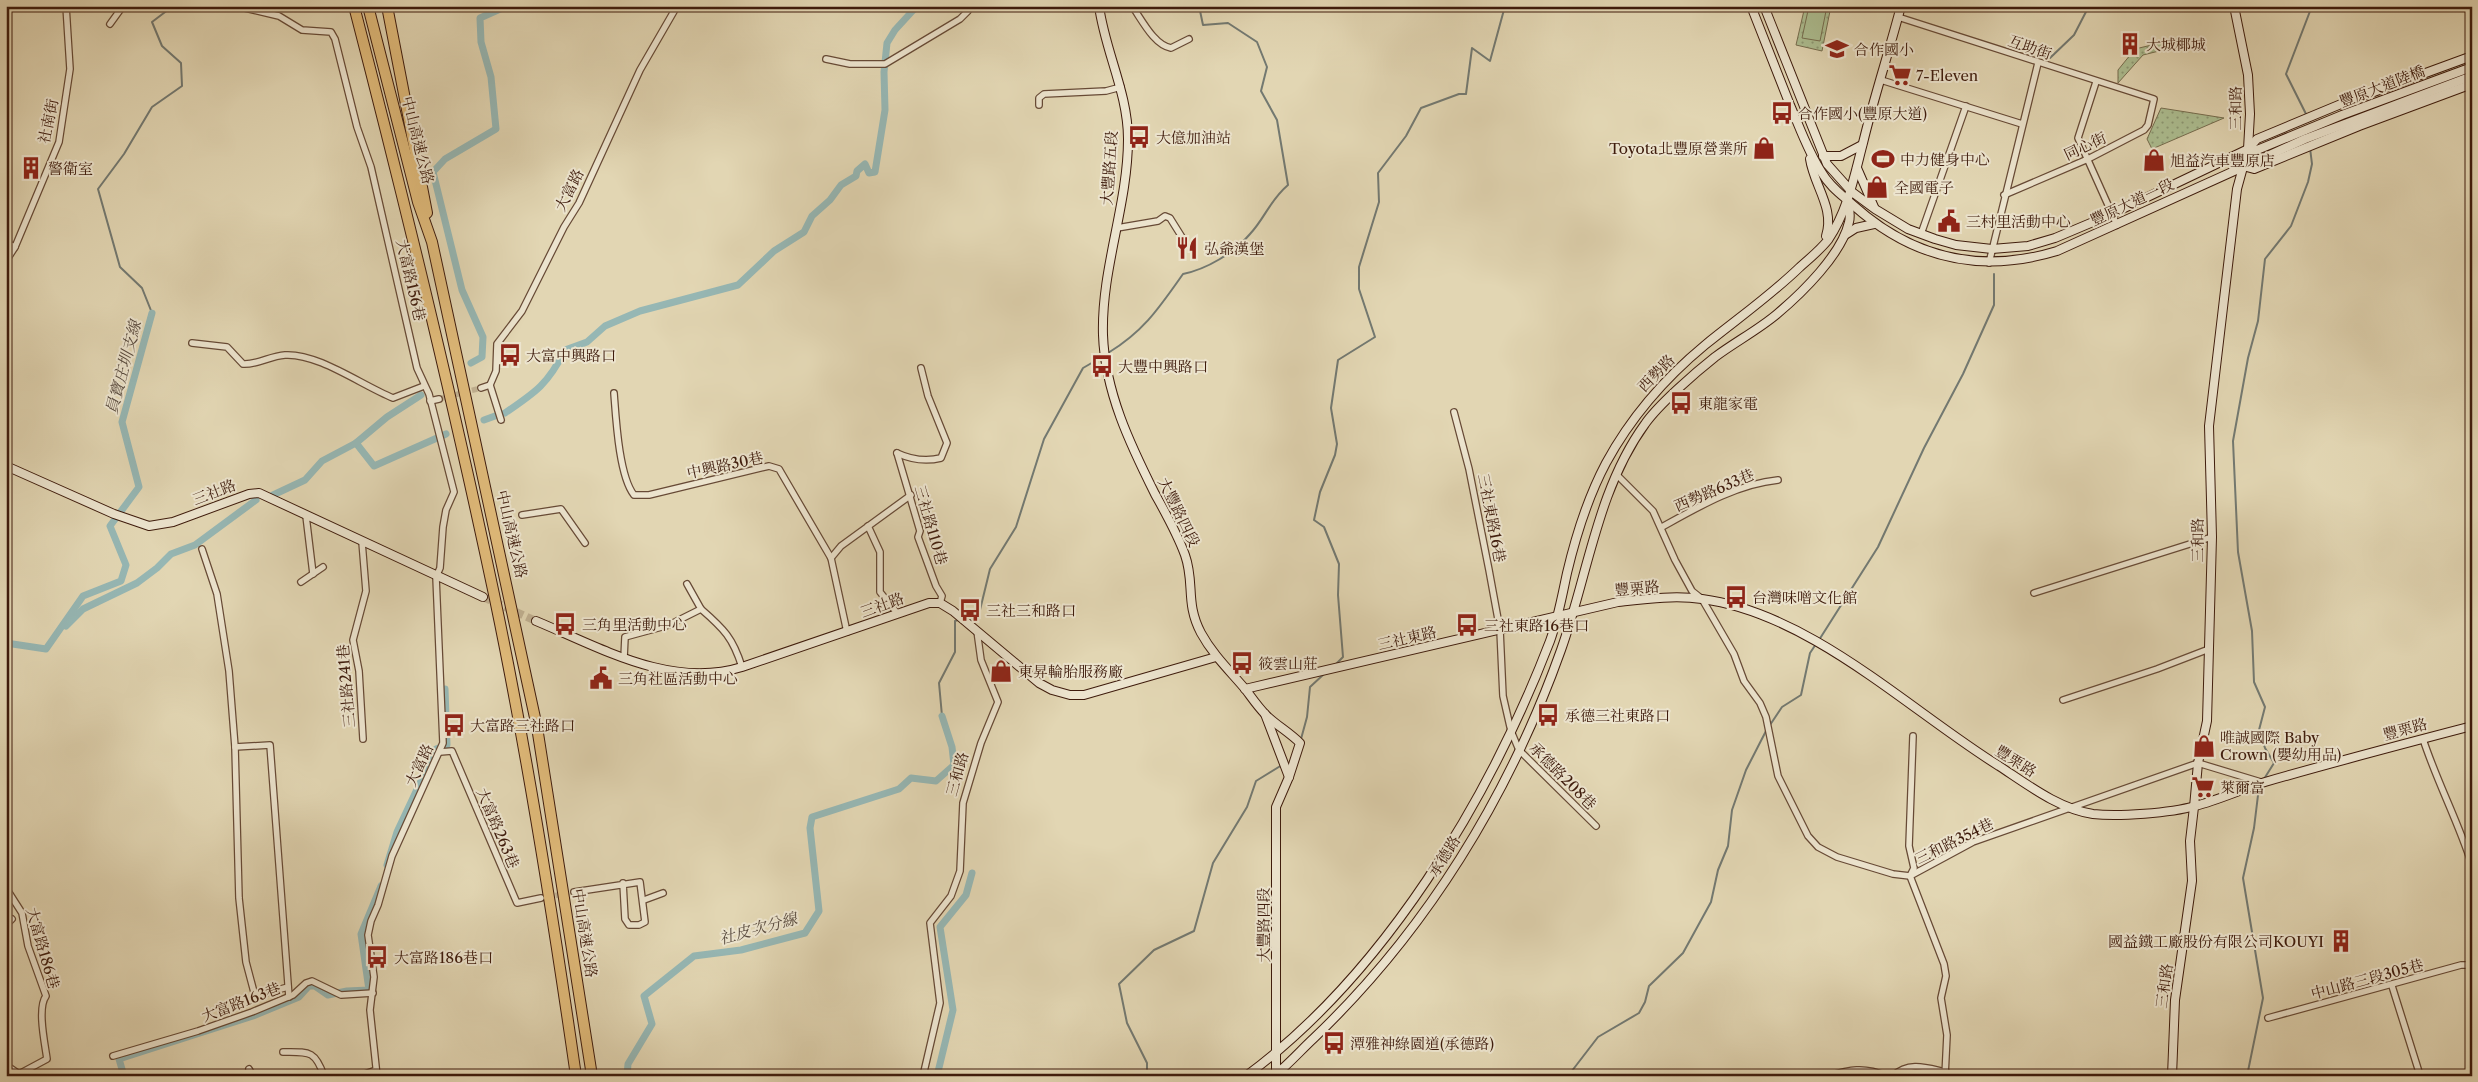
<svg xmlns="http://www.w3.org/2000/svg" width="2478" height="1082" font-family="'Libre Caslon Text','Noto Serif TC',serif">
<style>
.grass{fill:url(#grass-dots);stroke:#766d4f}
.pitch{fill:#adbf92;stroke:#766d4f}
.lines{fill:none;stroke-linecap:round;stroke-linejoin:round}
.stream{stroke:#737971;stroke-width:2}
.canal{stroke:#96b7b4;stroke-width:7}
.street-tunnel{stroke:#c1b192;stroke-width:5.5;stroke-dasharray:5.5 3;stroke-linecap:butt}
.secondary-tunnel{stroke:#c1b192;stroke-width:8;stroke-dasharray:8 4;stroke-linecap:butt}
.street-casing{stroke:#674a36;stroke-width:8}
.secondary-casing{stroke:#3e1b0c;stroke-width:10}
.highway-casing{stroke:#3e1b0c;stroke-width:12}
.street{stroke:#ece4ce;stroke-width:5.5}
.secondary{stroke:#ece4ce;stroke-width:8}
.highway{stroke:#e1bb7a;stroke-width:10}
.labels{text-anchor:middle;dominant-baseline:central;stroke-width:4;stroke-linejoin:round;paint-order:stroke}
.poi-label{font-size:15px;fill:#3e1b0c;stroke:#ece4ce;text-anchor:start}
.street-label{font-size:15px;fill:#3e1b0c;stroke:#ece4ce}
.water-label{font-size:16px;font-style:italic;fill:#584a3e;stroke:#ece4ce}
</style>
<defs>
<pattern id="grass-dots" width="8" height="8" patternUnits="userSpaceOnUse" patternTransform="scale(1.25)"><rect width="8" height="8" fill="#adbf92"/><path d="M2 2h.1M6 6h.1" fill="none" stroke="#8e9a76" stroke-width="1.8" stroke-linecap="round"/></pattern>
</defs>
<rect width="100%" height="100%" fill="#e2d6b3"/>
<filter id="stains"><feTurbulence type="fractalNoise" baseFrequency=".004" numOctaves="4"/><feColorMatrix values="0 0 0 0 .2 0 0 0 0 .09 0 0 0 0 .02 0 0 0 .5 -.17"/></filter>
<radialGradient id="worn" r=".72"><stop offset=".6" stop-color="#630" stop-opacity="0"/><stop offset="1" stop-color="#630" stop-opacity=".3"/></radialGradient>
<g class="grass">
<path d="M1805 6H1831L1822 51 1796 45Z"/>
<path d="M2177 39 2179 46 2143 55 2118 83V70L2135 49Z"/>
<path d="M2161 108 2224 118 2152 149 2147 139Z"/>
</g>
<path class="pitch" d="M1809 6H1827L1820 41 1802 38Z"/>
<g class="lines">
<g class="stream">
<path d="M2050 58 2074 35 2089 6"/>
<path d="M2307 116 2286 74 2312 6"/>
<path d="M152 313 142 288 120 267 98 189 124 154 152 107 182 86 181 63 162 46 152 22 173 6"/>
<path d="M1108 353C1144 331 1159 308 1183 274 1207 269 1234 253 1250 234 1265 218 1270 200 1288 185L1277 120 1261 91 1267 67 1257 42 1228 23 1203 25 1199 6"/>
<path d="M965 618 979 614 990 569 1016 527 1044 439 1083 368 1102 357"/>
<path d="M1819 640 1878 547 1924 448 1963 374 1994 305V274"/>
<path d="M1334 666 1343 657 1338 595 1339 564 1324 527 1314 520 1320 492 1335 455 1337 444 1331 408 1338 360 1375 337 1359 289V267L1379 202 1378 173 1406 136 1421 108 1459 94H1466L1472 48 1490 61 1505 6"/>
<path d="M942 716 939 683 955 652V621L958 620"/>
<path d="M1770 725 1782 707 1801 695 1810 653 1816 644"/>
<path d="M1301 739 1307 717 1310 687 1324 674"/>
<path d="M2264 779 2274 763 2265 748 2259 730 2265 707 2254 682 2252 631 2238 552 2233 441 2248 358 2258 321 2265 259 2291 226 2308 182 2312 164 2310 148"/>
<path d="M1147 1076V1063L1127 1023 1119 984 1154 950 1194 931 1213 863 1247 807 1256 781 1282 765"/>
<path d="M1568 1076 1598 1037 1639 1013 1645 1002 1649 986 1683 953 1711 902 1718 870 1728 846 1732 810 1746 770 1767 729"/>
<path d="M2247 1076 2263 998 2243 878 2254 828 2259 787"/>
</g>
<g class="canal">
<path d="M471 363 482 357 483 337 462 290 433 172 445 159 496 129 491 77 481 42 480 18 507 6"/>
<path d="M505 413C536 392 548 384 565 350L587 342 605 326 640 311 738 285 774 251 804 232 812 216 830 200 841 185 856 176 857 171 865 164 869 173 875 172 885 110 884 72 887 43 895 30 917 6"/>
<path d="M484 420 495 416"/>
<path d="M356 443 374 466 446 434"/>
<path d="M273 495 305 480 322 461 356 443 387 417 421 395"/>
<path d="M66 626 83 609 137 583 157 568 171 554 195 545 256 500"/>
<path d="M6 643 46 649 83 596 121 581 126 565 110 526 139 487 122 422 152 313"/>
<path d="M387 865 397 832 436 749 447 745 445 689"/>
<path d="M124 1076 119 1059 253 1016 299 997 309 986H315L328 995 347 991 369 990 361 934 381 886"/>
<path d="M627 1076 628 1064 652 1024 644 996 694 956 741 950 805 933 819 911 810 828 812 817 899 789 911 778 936 781 954 765 952 747 942 716"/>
<path d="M937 1076 953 1010 940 927 966 895 972 873"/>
</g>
<g class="street-tunnel">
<path d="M439 399 481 388"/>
<path d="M547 897 574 892"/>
</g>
<path class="secondary-tunnel" d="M483 597 536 621"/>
<defs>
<g id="street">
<path d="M236 6 279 16 302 30 331 32 335 39 357 127 371 167 417 368 429 394 454 492 446 510 443 527 440 568 436 577 443 743 392 856 378 905 371 921 368 935 374 977 370 1010 377 1076"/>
<path d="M1132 6C1142 20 1154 45 1171 48L1189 39"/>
<path d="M1898 17 2154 99 2148 125 2144 130 2088 159 2004 195"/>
<path d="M110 24 123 6"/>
<path d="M826 59 850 64H885L960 19 968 11 969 6"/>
<path d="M1881 80 2022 124"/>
<path d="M2096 82 2078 138 2117 225"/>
<path d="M1039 105V98L1044 94 1106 91 1121 87"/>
<path d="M1117 228 1158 221 1165 216 1170 218 1185 242"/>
<path d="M1921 234 1966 106"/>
<path d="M6 243 15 247"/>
<path d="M6 261 15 247 59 142 70 69 66 6"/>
<path d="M1989 263 2038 63"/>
<path d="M192 343 227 347 243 364C257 365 270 356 285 355 318 353 361 385 393 398L424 386"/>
<path d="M481 388 490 385"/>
<path d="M614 393C616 419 619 476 634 495H649L769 466 779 469 831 558 847 632"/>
<path d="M430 401 439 399"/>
<path d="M1454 412 1469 469 1489 570 1500 630 1503 696 1511 731 1519 750 1596 826"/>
<path d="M501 420 490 385 496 371 497 344 522 311 564 227 579 203 640 70 677 6"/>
<path d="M897 453 920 531 918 537 936 586 942 596 940 603"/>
<path d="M897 453C912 460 925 462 941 458L947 443 928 396 921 368"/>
<path d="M1617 475 1653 511 1675 560 1692 591 1702 599 1734 654 1744 681 1760 703 1766 717 1778 776 1808 836 1818 847 1837 857 1893 874 1910 876 1973 842 2198 763 2264 783"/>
<path d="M522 515 561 509 585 543"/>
<path d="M306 516 313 574"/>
<path d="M868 526 880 552V592L897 613"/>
<path d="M1662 527C1698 507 1737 484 1778 480"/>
<path d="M362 542 366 591 353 640 359 671 363 739"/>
<path d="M202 549 217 594 229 671 235 747 239 898 246 962 255 996 288 987"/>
<path d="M831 558 841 546 911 495"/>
<path d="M301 582 323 567"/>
<path d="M2034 593 2212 537"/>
<path d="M701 609C724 629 733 638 742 667"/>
<path d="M624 658 625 637 669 625 701 609 687 584"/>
<path d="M2063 700 2157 669 2209 649"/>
<path d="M2423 739C2437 782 2458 821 2472 865"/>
<path d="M235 747 270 745 289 997"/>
<path d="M440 752 452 751 517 903 541 898"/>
<path d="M1910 876 1944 964 1946 976 1941 998 1947 1035 1945 1076"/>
<path d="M1910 876 1914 868 1909 846 1913 736"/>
<path d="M6 888 22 913 28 946 46 996C37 1008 45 1044 47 1059L19 1074 6 1065"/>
<path d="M574 892 640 882 645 922 639 925H629L625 919 623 883"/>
<path d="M644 900 663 893"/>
<path d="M6 925 12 919"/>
<path d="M2392 986 2419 1072"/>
<path d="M2268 1018 2461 965H2472"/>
<path d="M283 1052C309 1052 315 1050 324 1076"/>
<path d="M113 1056 198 1031 252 1012 293 995 306 983 312 981 341 995 373 993"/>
<path d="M249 1069 253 1076"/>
<path d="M359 1076 376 1070"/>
<path d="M923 1076 940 1003 930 923 951 896 960 871 963 803 981 743 998 702 981 660 977 631"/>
<path d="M1810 1076H1821"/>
<path d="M1827 1076C1849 1070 1864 1066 1886 1076"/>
<path d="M1893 1076C1909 1061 1927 1068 1946 1072"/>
</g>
<g id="secondary">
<path d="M1099 6C1105 51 1128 93 1128 139 1128 205 1101 269 1103 335 1105 392 1130 444 1155 494 1166 514 1177 533 1185 555 1195 583 1185 603 1201 633 1213 655 1230 671 1246 690 1252 698 1258 707 1266 715 1276 725 1289 732 1300 743L1289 777 1276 807V1076"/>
<path d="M1751 6C1764 39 1777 72 1790 105 1800 128 1808 152 1822 173 1830 187 1842 195 1853 205 1913 259 1981 274 2057 251L2305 139 2472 76"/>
<path d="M1764 6 1827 164 1852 192 1875 209 1908 229 1935 239 1956 245 1992 249 2028 246 2055 238 2112 214 2248 149 2257 139 2341 104 2472 56"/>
<path d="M2248 149 2257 150 2342 115 2472 67"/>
<path d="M1823 156H1841L1862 145"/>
<path d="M1810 159C1814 186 1835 208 1826 236"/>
<path d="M2243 166 2254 169 2359 126 2472 84"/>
<path d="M1857 168 1874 207"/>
<path d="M1845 235 1856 228 1874 224"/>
<path d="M6 466 114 514 149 526 173 522 249 494 259 493 483 597"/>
<path d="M536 621C601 648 671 689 742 667L929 603H940L953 611 1039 683 1052 690 1070 695H1084L1216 657"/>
<path d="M1245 689 1618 602C1645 599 1675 595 1702 599 1810 613 1909 710 1999 766 2028 785 2059 809 2093 814 2118 817 2171 813 2195 806 2219 800 2242 789 2265 782 2334 762 2403 744 2472 726"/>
<path d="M1265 714 1289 777"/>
<path d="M1275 1075C1289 1064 1301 1050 1314 1038 1426 931 1509 796 1561 650 1588 575 1597 490 1645 424 1658 405 1696 372 1715 357 1735 342 1758 330 1777 314 1802 293 1842 254 1849 222 1851 215 1849 208 1848 201"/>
<path d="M1246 1076C1384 974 1489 800 1550 641 1558 619 1562 596 1567 573 1576 535 1588 497 1606 463 1631 417 1665 378 1705 345 1737 319 1770 296 1800 267 1809 259 1820 250 1828 240 1848 210 1854 177 1863 143 1874 97 1889 52 1901 6"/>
<path d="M2172 1076 2175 1000 2192 881 2190 841 2194 807 2198 763 2207 721 2212 537 2209 426 2237 189 2248 149 2250 114 2248 75 2234 6"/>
</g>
<g id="highway">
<path d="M354 6C405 203 453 400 495 599 528 757 553 916 576 1076"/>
<path d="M368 6 418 202 432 242 537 727 592 1076"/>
<path d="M387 6 427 213"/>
</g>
</defs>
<use href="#street" class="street-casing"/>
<use href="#secondary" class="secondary-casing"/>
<use href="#highway" class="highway-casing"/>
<use href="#street" class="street"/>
<use href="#secondary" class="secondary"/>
<use href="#highway" class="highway"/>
</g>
<defs>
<symbol id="building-bare" viewBox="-9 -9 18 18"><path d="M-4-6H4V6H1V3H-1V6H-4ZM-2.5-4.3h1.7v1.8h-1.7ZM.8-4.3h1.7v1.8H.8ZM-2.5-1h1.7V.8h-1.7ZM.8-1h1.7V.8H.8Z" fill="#8f2418" stroke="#ece4ce" stroke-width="2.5" paint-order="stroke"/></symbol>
<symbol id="school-bare" viewBox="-9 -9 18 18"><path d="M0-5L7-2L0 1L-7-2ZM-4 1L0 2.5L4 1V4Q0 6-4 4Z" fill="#8f2418" stroke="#ece4ce" stroke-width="2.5" paint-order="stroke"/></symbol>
<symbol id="supermarket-bare" viewBox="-9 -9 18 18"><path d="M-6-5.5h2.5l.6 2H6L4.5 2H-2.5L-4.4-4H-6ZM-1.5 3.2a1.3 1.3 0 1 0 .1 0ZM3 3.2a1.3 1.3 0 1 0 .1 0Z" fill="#8f2418" stroke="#ece4ce" stroke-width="2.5" paint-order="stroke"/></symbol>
<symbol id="bus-bare" viewBox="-9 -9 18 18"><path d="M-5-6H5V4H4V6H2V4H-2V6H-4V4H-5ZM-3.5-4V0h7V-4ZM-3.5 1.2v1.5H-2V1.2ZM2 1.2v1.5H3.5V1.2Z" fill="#8f2418" stroke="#ece4ce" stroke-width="2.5" paint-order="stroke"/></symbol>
<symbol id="shop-bare" viewBox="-9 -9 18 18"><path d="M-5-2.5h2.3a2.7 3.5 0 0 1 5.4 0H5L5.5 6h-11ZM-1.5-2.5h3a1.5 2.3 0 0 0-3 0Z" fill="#8f2418" stroke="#ece4ce" stroke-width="2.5" paint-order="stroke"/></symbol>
<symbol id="stadium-bare" viewBox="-9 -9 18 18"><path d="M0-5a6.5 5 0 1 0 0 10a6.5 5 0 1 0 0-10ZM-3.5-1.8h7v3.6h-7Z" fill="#8f2418" stroke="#ece4ce" stroke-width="2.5" paint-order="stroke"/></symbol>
<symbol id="civic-bare" viewBox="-9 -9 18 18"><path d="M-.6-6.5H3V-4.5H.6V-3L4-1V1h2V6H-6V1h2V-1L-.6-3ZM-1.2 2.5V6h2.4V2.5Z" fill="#8f2418" stroke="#ece4ce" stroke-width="2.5" paint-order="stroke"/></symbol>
<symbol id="restaurant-bare" viewBox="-9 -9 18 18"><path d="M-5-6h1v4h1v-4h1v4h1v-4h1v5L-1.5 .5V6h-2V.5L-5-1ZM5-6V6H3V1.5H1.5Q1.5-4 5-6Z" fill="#8f2418" stroke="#ece4ce" stroke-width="2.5" paint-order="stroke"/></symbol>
</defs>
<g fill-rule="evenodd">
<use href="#building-bare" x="2114" y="28" width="32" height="32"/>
<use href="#school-bare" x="1821" y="33" width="32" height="32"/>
<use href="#supermarket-bare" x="1884" y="59" width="32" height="32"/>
<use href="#bus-bare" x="1766" y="97" width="32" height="32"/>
<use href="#bus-bare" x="1123" y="121" width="32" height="32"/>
<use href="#shop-bare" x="1748" y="132" width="32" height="32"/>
<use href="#stadium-bare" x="1867" y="143" width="32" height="32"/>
<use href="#shop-bare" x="2138" y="144" width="32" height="32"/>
<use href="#building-bare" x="15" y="152" width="32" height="32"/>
<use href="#shop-bare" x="1861" y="171" width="32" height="32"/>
<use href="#civic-bare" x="1933" y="205" width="32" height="32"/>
<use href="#restaurant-bare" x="1171" y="232" width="32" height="32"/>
<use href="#bus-bare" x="494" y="339" width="32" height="32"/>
<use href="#bus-bare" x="1086" y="350" width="32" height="32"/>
<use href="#bus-bare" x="1665" y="387" width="32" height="32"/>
<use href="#bus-bare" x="1720" y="581" width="32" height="32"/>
<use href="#bus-bare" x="954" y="594" width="32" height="32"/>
<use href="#bus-bare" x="549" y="608" width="32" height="32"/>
<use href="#bus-bare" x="1451" y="609" width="32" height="32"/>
<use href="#bus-bare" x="1226" y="647" width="32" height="32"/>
<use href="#shop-bare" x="985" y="655" width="32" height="32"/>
<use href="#civic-bare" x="585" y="662" width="32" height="32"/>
<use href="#bus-bare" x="1532" y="699" width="32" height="32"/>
<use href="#bus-bare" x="438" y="709" width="32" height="32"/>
<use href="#shop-bare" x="2188" y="730" width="32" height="32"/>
<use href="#supermarket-bare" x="2187" y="771" width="32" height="32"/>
<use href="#building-bare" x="2325" y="925" width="32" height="32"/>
<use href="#bus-bare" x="361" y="941" width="32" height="32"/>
<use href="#bus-bare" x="1318" y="1027" width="32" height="32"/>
</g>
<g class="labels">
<g class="poi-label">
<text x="2146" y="44">大城椰城</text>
<text x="1854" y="49">合作國小</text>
<text x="1916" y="75">7-Eleven</text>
<text x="1798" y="113">合作國小(豐原大道)</text>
<text x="1156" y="137">大億加油站</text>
<text x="1748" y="148" text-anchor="end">Toyota北豐原營業所</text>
<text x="1900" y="159">中力健身中心</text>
<text x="2170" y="160">旭益汽車豐原店</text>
<text x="48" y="168">警衛室</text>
<text x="1894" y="187">全國電子</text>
<text x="1966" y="221">三村里活動中心</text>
<text x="1204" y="248">弘爺漢堡</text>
<text x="526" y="355">大富中興路口</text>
<text x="1118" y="366">大豐中興路口</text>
<text x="1698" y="403">東龍家電</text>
<text x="1752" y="597">台灣味噌文化館</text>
<text x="986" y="610">三社三和路口</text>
<text x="582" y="624">三角里活動中心</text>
<text x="1484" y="625">三社東路16巷口</text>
<text x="1258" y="663">筱雲山莊</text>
<text x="1018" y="671">東昇輪胎服務廠</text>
<text x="618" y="678">三角社區活動中心</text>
<text x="1565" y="715">承德三社東路口</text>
<text x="470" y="725">大富路三社路口</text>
<text x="2220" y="737">唯誠國際 Baby<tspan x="2220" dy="17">Crown (嬰幼用品)</tspan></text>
<text x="2220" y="787">萊爾富</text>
<text x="2324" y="941" text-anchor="end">國益鐵工廠股份有限公司KOUYI</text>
<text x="394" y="957">大富路186巷口</text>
<text x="1350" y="1043">潭雅神綠園道(承德路)</text>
</g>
<g class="street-label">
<text transform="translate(2030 47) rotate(19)">互助街</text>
<text transform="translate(2382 86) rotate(-21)">豐原大道陸橋</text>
<text transform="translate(2235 108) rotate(-90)">三和路</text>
<text transform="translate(48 121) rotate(-78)">社南街</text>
<text transform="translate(418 140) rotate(76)">中山高速公路</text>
<text transform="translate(2085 146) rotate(-25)">同心街</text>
<text transform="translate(1109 168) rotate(-86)">大豐路五段</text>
<text transform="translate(569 190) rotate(-63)">大富路</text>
<text transform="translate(2132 202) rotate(-25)">豐原大道一段</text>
<text transform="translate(411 280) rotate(77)">大富路156巷</text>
<text transform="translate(1656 373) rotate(-46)">西勢路</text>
<text transform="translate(725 465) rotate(-12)">中興路30巷</text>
<text transform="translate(1714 490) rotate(-23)">西勢路633巷</text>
<text transform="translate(214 492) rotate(-21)">三社路</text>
<text transform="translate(1179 512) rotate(64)">大豐路四段</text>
<text transform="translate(1492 518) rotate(79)">三社東路16巷</text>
<text transform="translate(931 525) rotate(74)">三社路110巷</text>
<text transform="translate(512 534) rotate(77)">中山高速公路</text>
<text transform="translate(2197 540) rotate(-90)">三和路</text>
<text transform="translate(1637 588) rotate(-5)">豐栗路</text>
<text transform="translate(882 605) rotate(-20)">三社路</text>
<text transform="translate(1407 638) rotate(-13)">三社東路</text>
<text transform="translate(346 686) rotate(-95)">三社路241巷</text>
<text transform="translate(2405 729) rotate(-15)">豐栗路</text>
<text transform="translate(2016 761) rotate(32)">豐栗路</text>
<text transform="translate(419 765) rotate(-65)">大富路</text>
<text transform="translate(957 774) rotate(-74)">三和路</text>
<text transform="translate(1563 776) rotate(45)">承德路208巷</text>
<text transform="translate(498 828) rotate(67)">大富路263巷</text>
<text transform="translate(1954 841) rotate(-26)">三和路354巷</text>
<text transform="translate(1444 856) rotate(-58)">承德路</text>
<text transform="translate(1263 925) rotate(-90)">大豐路四段</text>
<text transform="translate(585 933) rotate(81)">中山高速公路</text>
<text transform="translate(43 948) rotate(74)">大富路186巷</text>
<text transform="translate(2367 979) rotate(-15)">中山路三段305巷</text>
<text transform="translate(2164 986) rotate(-82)">三和路</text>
<text transform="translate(241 1002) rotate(-21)">大富路163巷</text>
</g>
<g class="water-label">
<text transform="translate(123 367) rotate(-75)">員寶庄圳支線</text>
<text transform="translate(758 928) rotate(-15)">社皮次分線</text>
</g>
</g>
<rect width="2478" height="1082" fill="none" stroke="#e2d6b3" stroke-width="25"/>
<rect x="8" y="8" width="2463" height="1067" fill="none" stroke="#3e1b0c" stroke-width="2.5"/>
<rect x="12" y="12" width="2453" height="1057" fill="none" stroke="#3e1b0c"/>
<rect width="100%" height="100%" filter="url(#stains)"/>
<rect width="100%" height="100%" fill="url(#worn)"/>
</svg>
